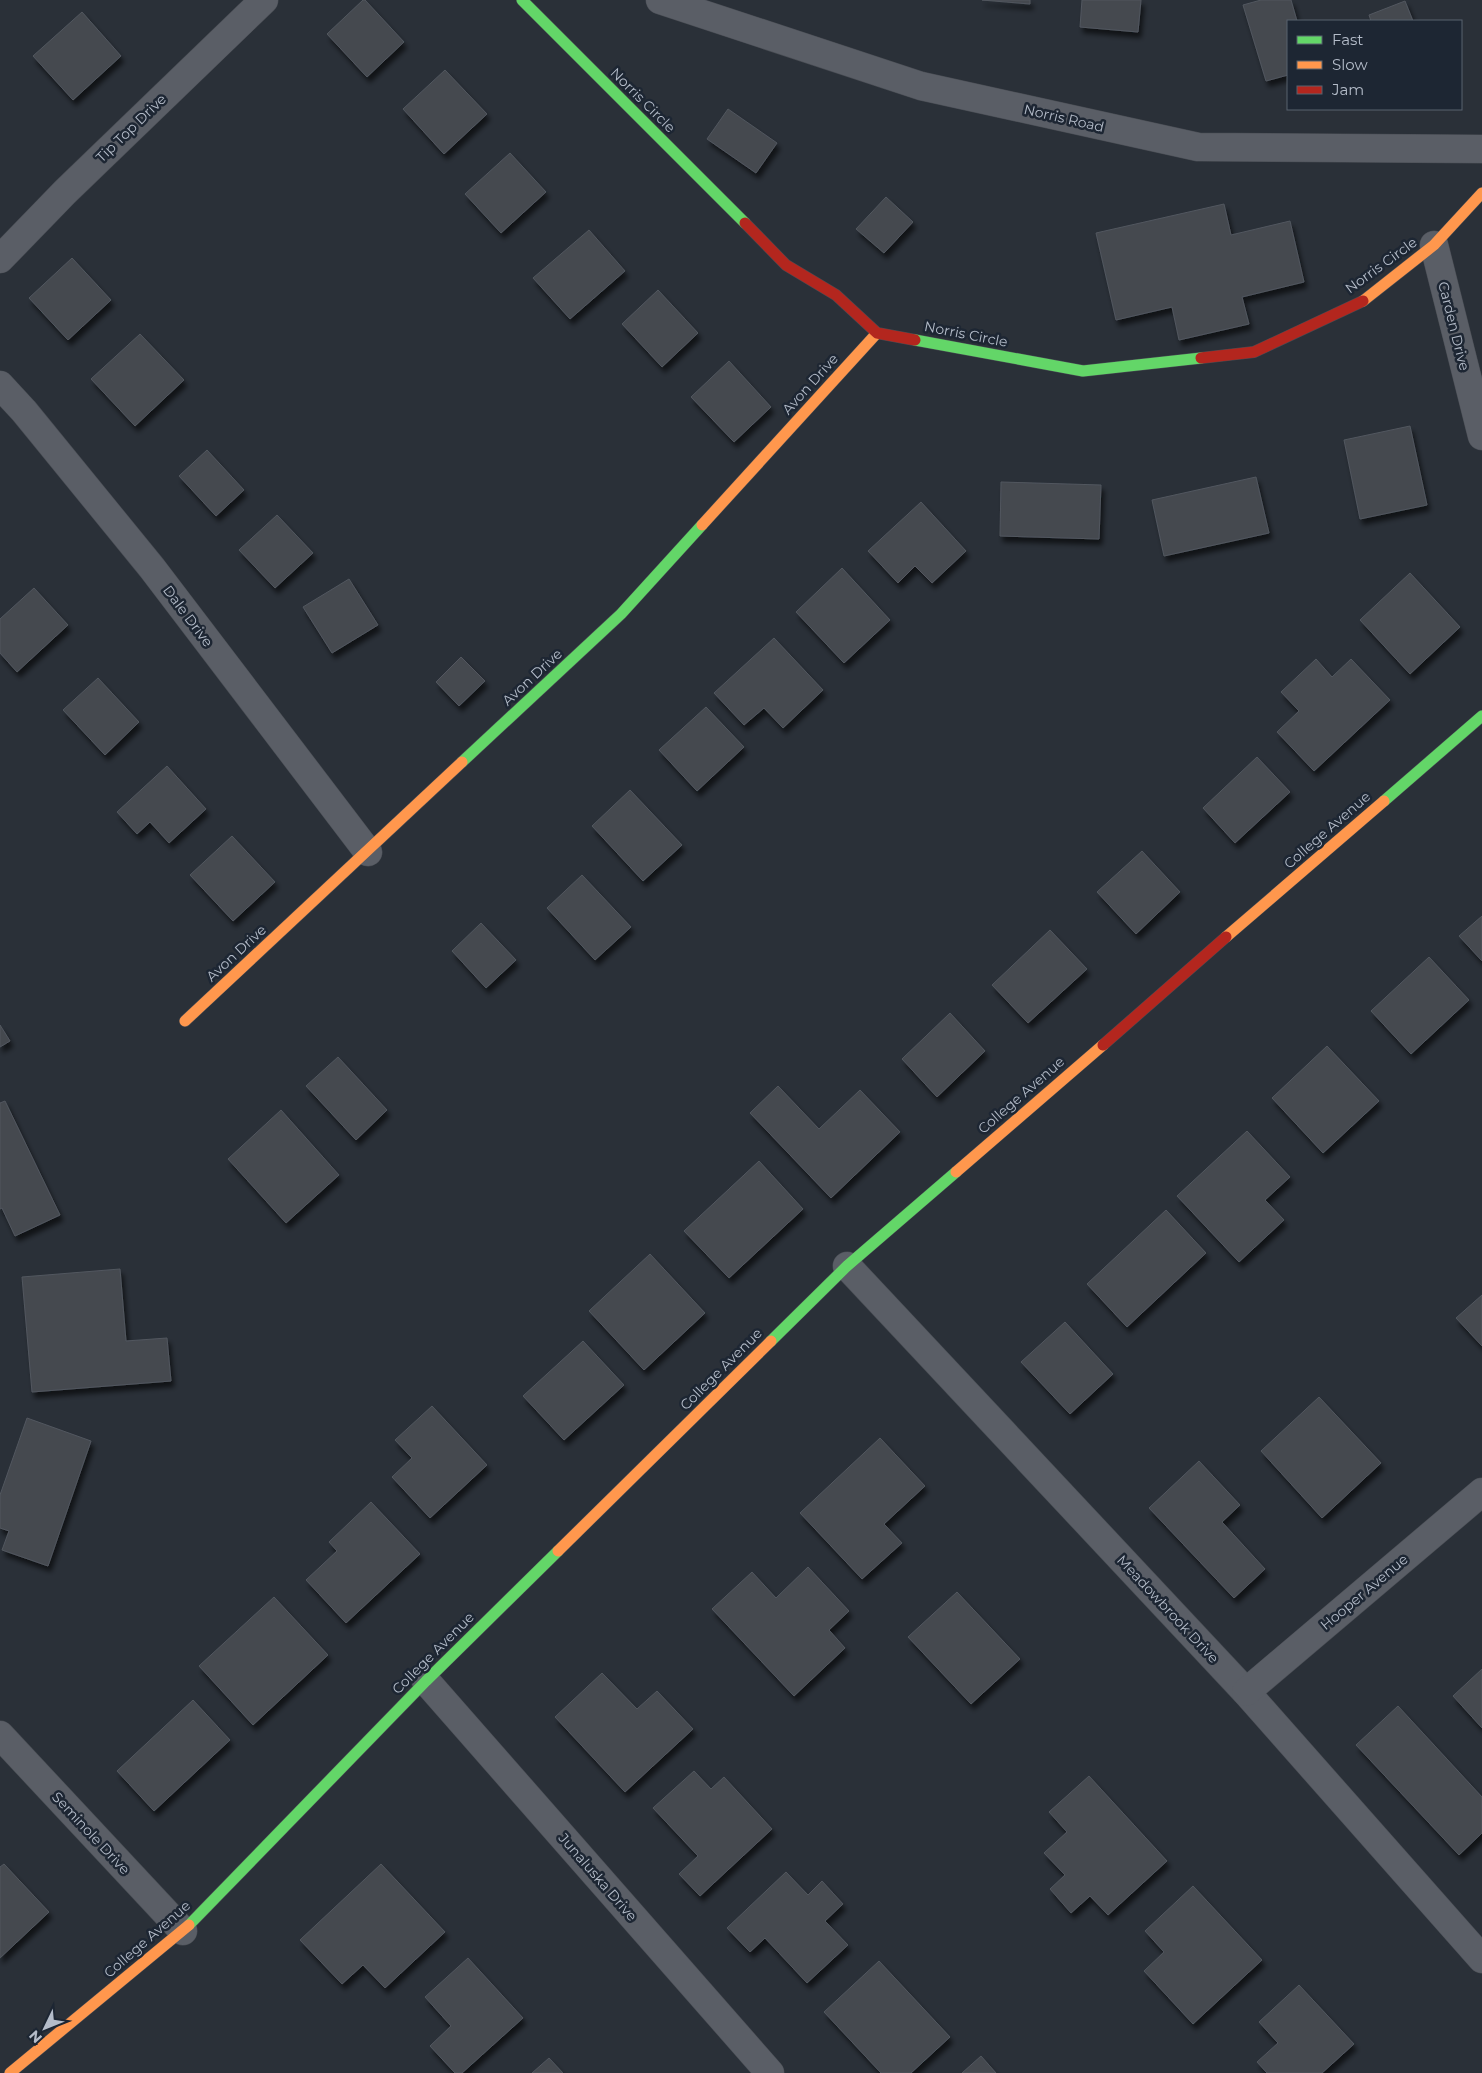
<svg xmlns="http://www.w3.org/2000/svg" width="1482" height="2073" font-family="Montserrat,sans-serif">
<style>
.building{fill:#444950;stroke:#52575f;filter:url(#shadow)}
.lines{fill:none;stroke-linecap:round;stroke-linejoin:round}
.street-casing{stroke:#484c53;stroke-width:29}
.fast-casing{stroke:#484c53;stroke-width:12}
.slow-casing{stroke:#484c53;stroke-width:12}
.jam-casing{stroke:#484c53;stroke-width:12}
.street{stroke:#5a5e66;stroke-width:28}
.fast{stroke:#63d668;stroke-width:11}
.slow{stroke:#ff974d;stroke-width:11}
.jam{stroke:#b3261e;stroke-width:11}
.labels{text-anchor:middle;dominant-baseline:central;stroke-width:5;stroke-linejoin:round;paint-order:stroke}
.street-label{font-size:14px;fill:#b4bcc9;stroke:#1d2633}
</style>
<defs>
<filter id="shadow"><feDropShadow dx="3" dy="5.5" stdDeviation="2.5" flood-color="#0009"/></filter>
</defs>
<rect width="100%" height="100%" fill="#2a3038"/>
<g class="building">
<path d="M363 0H365L404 42 367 77 327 34Z"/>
<path d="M982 0H1030V4Z"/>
<path d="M1082 0H1141L1138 32 1080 27Z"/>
<path d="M1261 0H1291L1297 21H1288V75L1266 81 1243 5Z"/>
<path d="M1405 1 1413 21H1371L1369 15Z"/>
<path d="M82 12 121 56 73 100 33 56Z"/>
<path d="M445 70 487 114 444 154 403 109Z"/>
<path d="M728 109 777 143 756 173 707 139Z"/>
<path d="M510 153 546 192 501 233 465 194Z"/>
<path d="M886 197 913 222 884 253 856 229Z"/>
<path d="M1224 204 1231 235 1290 221 1304 282 1242 297 1249 324 1179 340 1172 307 1116 320 1096 233Z"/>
<path d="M589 230 625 271 570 319 533 278Z"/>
<path d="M72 258 111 300 68 340 29 298Z"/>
<path d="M658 290 698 333 662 367 622 324Z"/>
<path d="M140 334 184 380 135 426 91 379Z"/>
<path d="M729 361 771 407 734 442 691 397Z"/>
<path d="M1410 426 1427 505 1360 519 1344 440Z"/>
<path d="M207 450 244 490 216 516 179 476Z"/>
<path d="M1256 477 1269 533 1164 556 1152 500Z"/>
<path d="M1001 482 1101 485 1099 539 1000 536Z"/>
<path d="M921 502 966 551 932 583 915 566 898 583 868 551Z"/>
<path d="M277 515 313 553 275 588 239 550Z"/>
<path d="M842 568 890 620 844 663 796 612Z"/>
<path d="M1410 573 1460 627 1410 674 1360 620Z"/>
<path d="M349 579 378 625 332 653 303 607Z"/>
<path d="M34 588 68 625 17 672 0 653V619Z"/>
<path d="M774 638 823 690 783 728 764 708 744 725 714 693Z"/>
<path d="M461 657 485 681 459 706 436 682Z"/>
<path d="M1316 659 1332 677 1351 659 1390 700 1314 771 1277 732 1299 711 1281 692Z"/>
<path d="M98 678 139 722 105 755 63 710Z"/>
<path d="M706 707 744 747 697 791 659 750Z"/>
<path d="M1257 757 1290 792 1235 843 1203 808Z"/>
<path d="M167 766 206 809 169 843 150 822 137 834 117 812Z"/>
<path d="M630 790 682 845 643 881 592 826Z"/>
<path d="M232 836 275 882 233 921 190 875Z"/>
<path d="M1142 851 1180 892 1136 934 1097 892Z"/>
<path d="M582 875 631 927 595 960 547 908Z"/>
<path d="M1482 916V961L1459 936Z"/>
<path d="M481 923 516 960 486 988 452 951Z"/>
<path d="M1050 930 1087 969 1028 1023 992 985Z"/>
<path d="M1429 957 1469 1000 1411 1054 1371 1011Z"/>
<path d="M950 1013 985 1051 937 1097 902 1059Z"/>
<path d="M0 1025 10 1041 0 1047Z"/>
<path d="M1327 1046 1379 1101 1323 1153 1272 1098Z"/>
<path d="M338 1057 387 1110 356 1140 306 1086Z"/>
<path d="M778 1086 819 1129 860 1090 900 1132 831 1198 750 1113Z"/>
<path d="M5 1101 60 1215 15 1236 2 1208 0 1209V1103Z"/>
<path d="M281 1110 339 1175 286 1223 228 1159Z"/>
<path d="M1247 1131 1290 1177 1265 1200 1284 1220 1239 1262 1177 1196Z"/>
<path d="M759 1161 803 1209 729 1278 684 1231Z"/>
<path d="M1166 1210 1206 1253 1127 1327 1087 1284Z"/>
<path d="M650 1254 705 1313 644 1370 589 1311Z"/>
<path d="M120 1269 126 1341 167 1338 171 1381 32 1392 22 1277Z"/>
<path d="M1482 1295V1346L1456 1318Z"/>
<path d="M1065 1322 1113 1374 1070 1414 1021 1362Z"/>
<path d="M583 1341 624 1385 564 1440 523 1396Z"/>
<path d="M1319 1397 1381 1463 1322 1518 1261 1451Z"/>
<path d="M432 1406 487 1465 430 1518 392 1477 412 1458 395 1440Z"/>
<path d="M27 1418 91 1441 48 1566 2 1550 9 1531 0 1528V1495Z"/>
<path d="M880 1438 925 1486 884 1524 902 1543 862 1579 800 1513Z"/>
<path d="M1199 1461 1240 1505 1222 1522 1265 1569 1234 1598 1149 1508Z"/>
<path d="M371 1502 420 1554 346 1623 306 1580 337 1551 329 1542Z"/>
<path d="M808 1567 849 1611 829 1630 845 1648 794 1696 712 1609 752 1572 776 1598Z"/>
<path d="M957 1592 1020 1659 971 1704 908 1637Z"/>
<path d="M274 1597 328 1655 253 1725 199 1666Z"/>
<path d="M1482 1669V1728L1453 1696Z"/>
<path d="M602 1673 637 1709 657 1691 693 1729 625 1792 555 1717Z"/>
<path d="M193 1700 230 1740 154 1811 117 1771Z"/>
<path d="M1398 1706 1482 1797V1833L1459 1855 1356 1745Z"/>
<path d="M694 1771 711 1789 724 1777 772 1829 700 1896 679 1874 698 1856 653 1808Z"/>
<path d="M1089 1776 1167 1861 1108 1915 1090 1896 1071 1913 1050 1889 1065 1875 1044 1853 1067 1832 1049 1812Z"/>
<path d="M4 1864 49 1912 0 1958V1867Z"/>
<path d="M381 1864 445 1932 385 1988 363 1965 342 1984 300 1940Z"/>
<path d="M786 1872 808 1895 822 1881 843 1904 825 1921 848 1945 807 1983 765 1938 750 1952 727 1928Z"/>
<path d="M1193 1886 1262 1960 1193 2024 1144 1971 1164 1952 1145 1931Z"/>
<path d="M468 1958 523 2018 462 2073H455L430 2046 451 2026 425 1997Z"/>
<path d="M879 1961 950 2037 911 2073H881L824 2012Z"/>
<path d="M1299 1985 1354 2044 1322 2073H1267L1257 2062 1278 2043 1259 2022Z"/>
<path d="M981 2056 996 2073H962Z"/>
<path d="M549 2058 563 2073H532Z"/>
</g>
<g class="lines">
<defs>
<g id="street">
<path d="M660 0 921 86 1198 147 1482 149"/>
<path d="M1434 245 1482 436"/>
<path d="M0 259 65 192 264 0"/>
<path d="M0 385 24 411 152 568 368 852"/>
<path d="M847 1266 1246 1692 1482 1959"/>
<path d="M426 1681 770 2073"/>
<path d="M1246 1692 1482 1492"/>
<path d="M0 1735 183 1931"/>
</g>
<g id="fast">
<path d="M522 0 745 223"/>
<path d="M915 340 1083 371 1201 358"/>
<path d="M462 762 621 614 702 525"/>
<path d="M1384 801 1482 716"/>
<path d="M771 1341 847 1266 956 1172"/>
<path d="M189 1925 426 1681 558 1551"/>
</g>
<g id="slow">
<path d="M1363 301 1434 245 1482 193"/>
<path d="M702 525 877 333"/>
<path d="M1226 937 1384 801"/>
<path d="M185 1021 462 762"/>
<path d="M956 1172 1103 1045"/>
<path d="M558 1551 771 1341"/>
<path d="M10 2073 189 1925"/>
</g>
<g id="jam">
<path d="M745 223 786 265 836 295 877 333 915 340"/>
<path d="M1201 358 1254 352 1363 301"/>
<path d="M1103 1045 1226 937"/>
</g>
</defs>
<use href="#street" class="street-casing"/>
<use href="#fast" class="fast-casing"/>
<use href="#slow" class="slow-casing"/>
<use href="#jam" class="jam-casing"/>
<use href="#street" class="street"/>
<use href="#fast" class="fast"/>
<use href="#slow" class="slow"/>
<use href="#jam" class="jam"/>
</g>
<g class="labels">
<g class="street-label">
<text transform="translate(643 100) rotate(45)">Norris Circle</text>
<text transform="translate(1064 118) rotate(13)">Norris Road</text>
<text transform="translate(131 128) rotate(-44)">Tip Top Drive</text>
<text transform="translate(1381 265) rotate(-36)">Norris Circle</text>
<text transform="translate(1454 326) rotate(76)">Carden Drive</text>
<text transform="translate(966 334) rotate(11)">Norris Circle</text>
<text transform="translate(810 384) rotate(-48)">Avon Drive</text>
<text transform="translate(188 616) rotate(53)">Dale Drive</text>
<text transform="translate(532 677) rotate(-43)">Avon Drive</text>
<text transform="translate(1327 830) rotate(-41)">College Avenue</text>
<text transform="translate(236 953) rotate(-43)">Avon Drive</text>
<text transform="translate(1021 1095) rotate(-41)">College Avenue</text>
<text transform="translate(721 1369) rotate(-45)">College Avenue</text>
<text transform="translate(1364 1592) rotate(-40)">Hooper Avenue</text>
<text transform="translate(1168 1609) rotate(47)">Meadowbrook Drive</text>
<text transform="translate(433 1653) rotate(-45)">College Avenue</text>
<text transform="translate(91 1833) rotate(47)">Seminole Drive</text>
<text transform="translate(598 1877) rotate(49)">Junaluska Drive</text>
<text transform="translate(147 1939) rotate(-41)">College Avenue</text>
</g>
</g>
<rect x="1287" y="20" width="175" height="90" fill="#1d2633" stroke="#59626f"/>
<rect x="1297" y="36" width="25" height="8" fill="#63d668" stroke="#59626f"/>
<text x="1332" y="45" font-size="15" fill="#b4bcc9">Fast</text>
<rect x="1297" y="61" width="25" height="8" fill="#ff974d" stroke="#59626f"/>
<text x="1332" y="70" font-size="15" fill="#b4bcc9">Slow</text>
<rect x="1297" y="86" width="25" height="8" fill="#b3261e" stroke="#59626f"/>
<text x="1332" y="95" font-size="15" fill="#b4bcc9">Jam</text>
<g transform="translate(45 2028) rotate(227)" stroke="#1d2633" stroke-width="4" paint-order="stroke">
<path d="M0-4L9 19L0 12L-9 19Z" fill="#b4bcc9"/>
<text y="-8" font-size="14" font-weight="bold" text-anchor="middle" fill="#b4bcc9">N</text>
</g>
</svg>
